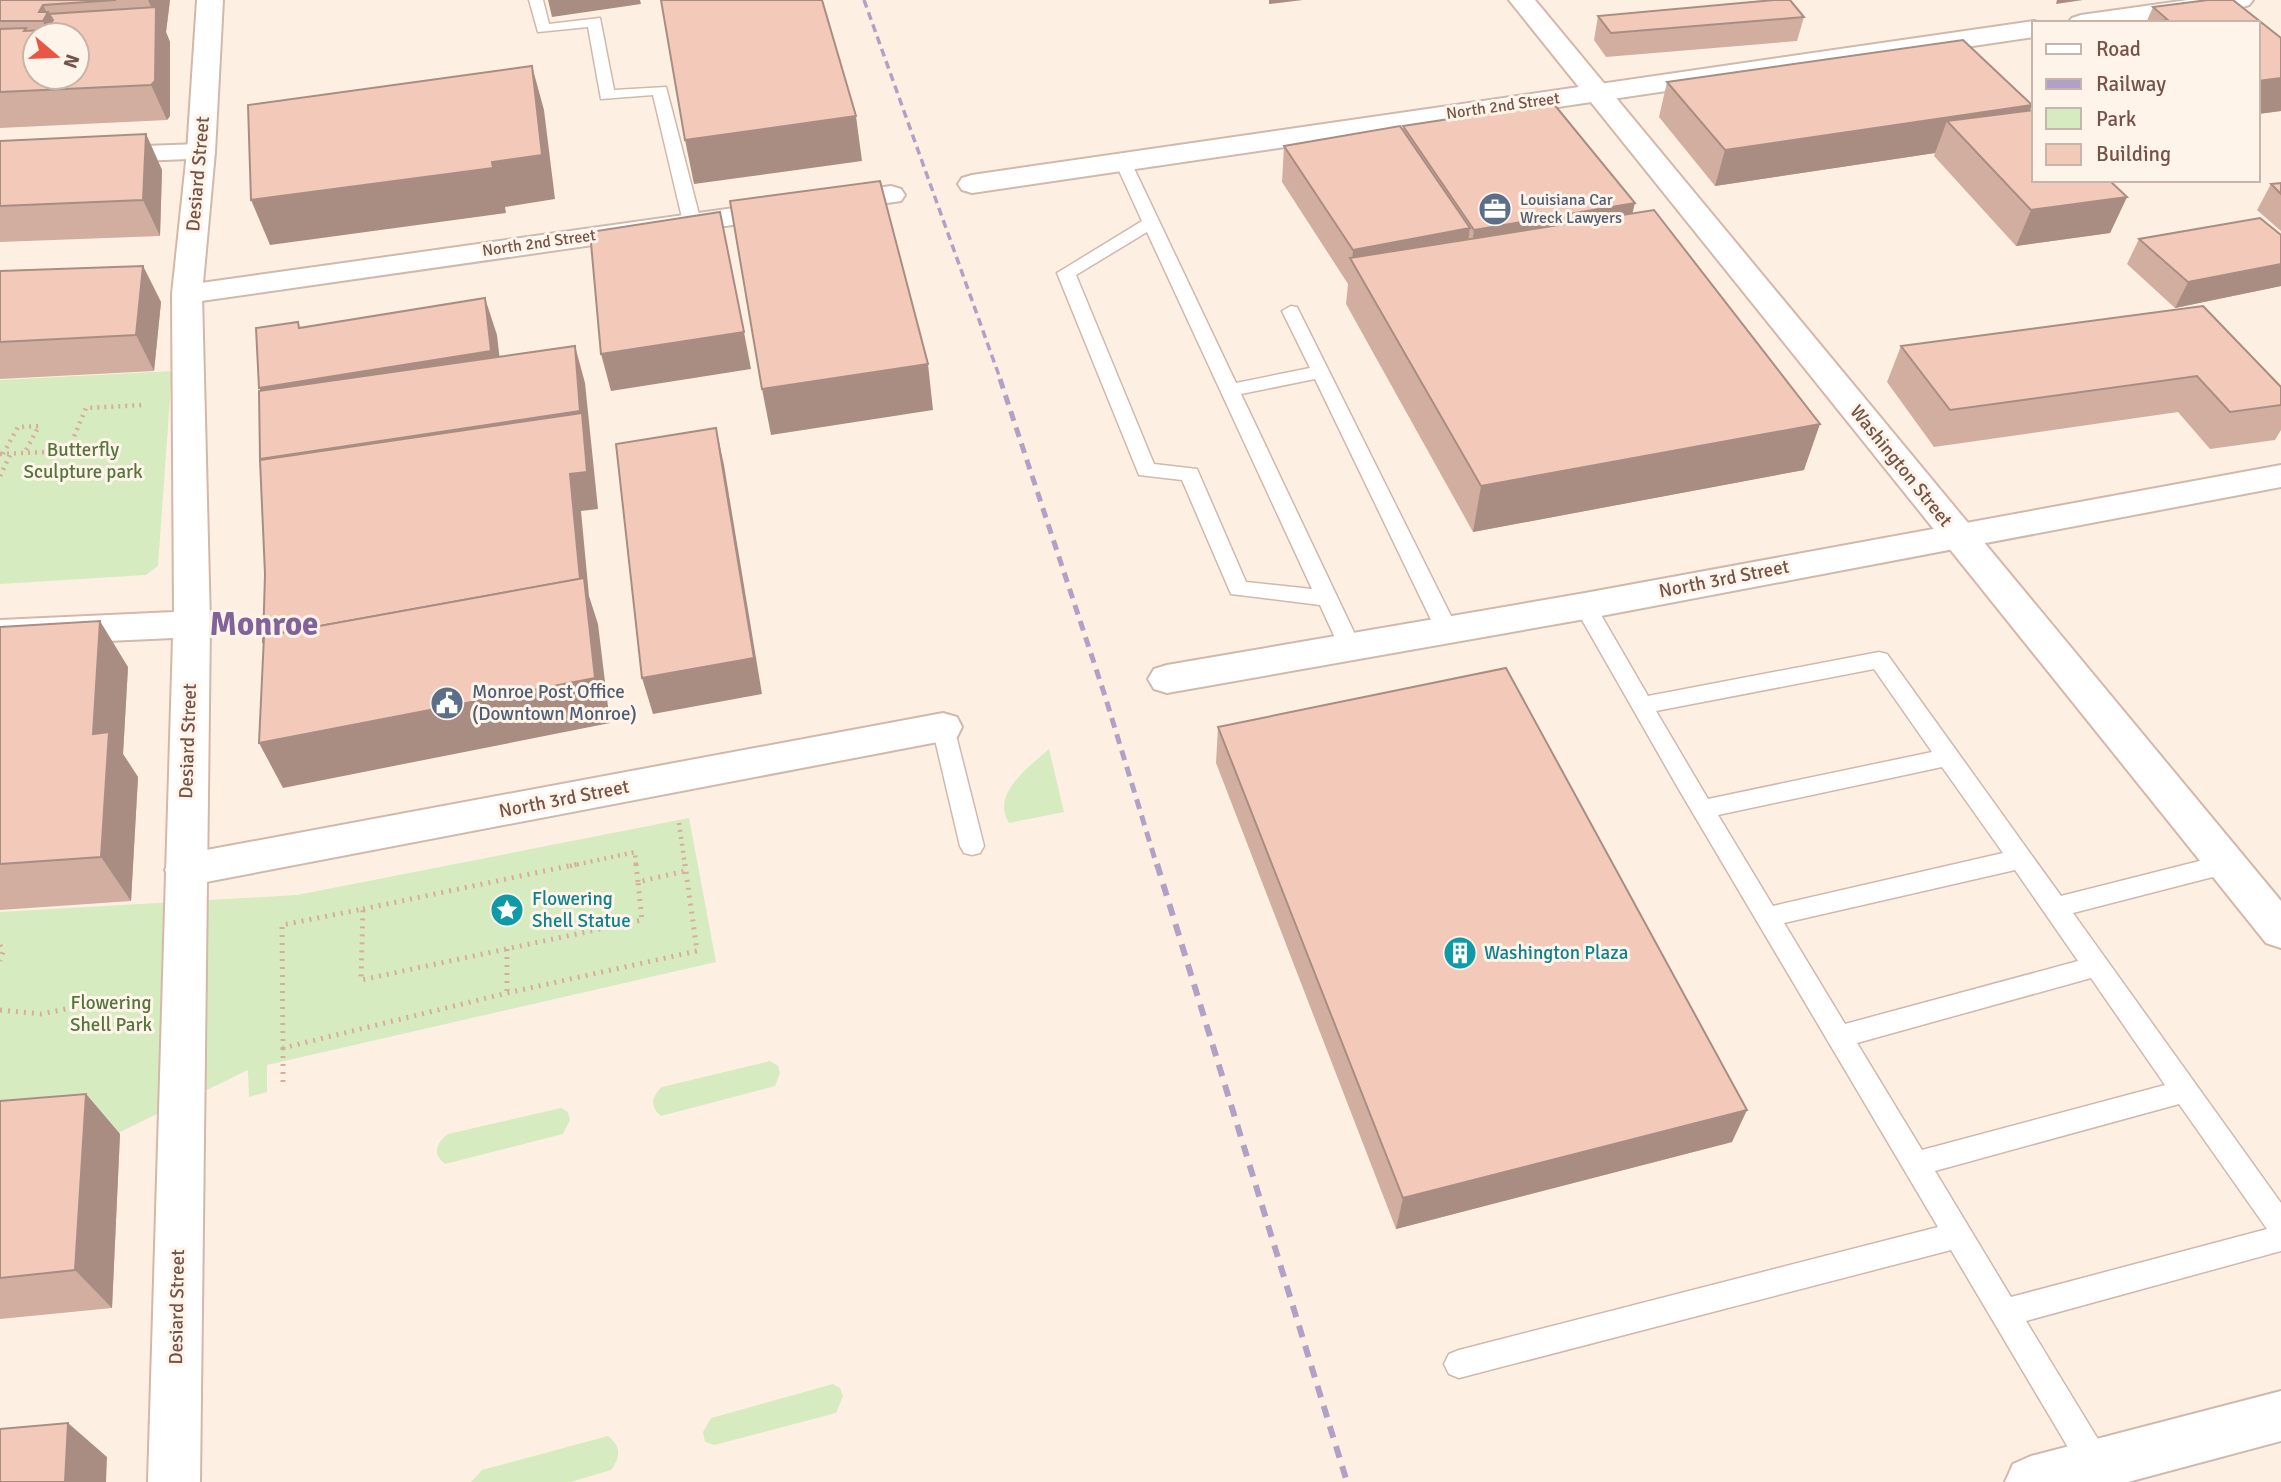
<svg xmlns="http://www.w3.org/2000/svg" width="2281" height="1482" font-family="Signika,sans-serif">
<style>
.green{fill:#d7ebc1}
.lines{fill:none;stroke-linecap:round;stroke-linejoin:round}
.lane-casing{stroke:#d0b8ac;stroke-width:3}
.street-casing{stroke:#d0b8ac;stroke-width:4}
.secondary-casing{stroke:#d4b7a9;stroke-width:4}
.path-far1{stroke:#d8ad9d;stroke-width:4.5;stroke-dasharray:2 5;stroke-linecap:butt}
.path{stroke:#d8ad9d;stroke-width:5;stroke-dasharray:2 6;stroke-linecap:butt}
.lane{fill:#fff;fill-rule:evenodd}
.street{fill:#fff;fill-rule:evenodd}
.secondary{fill:#fff;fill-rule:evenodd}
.rail-far2{stroke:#b1a1c6;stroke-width:3.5;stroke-dasharray:8 5;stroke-linecap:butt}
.rail-far1{stroke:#b1a1c6;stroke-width:5;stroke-dasharray:10 7;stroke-linecap:butt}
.rail{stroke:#b1a1c6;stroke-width:6;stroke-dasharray:12 9;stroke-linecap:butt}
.wall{fill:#d1ae9f}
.shaded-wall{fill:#aa8d82}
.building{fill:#f3cab9;stroke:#aa8d82;stroke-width:2;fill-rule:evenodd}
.labels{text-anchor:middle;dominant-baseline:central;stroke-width:6;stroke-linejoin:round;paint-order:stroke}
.far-street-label{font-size:16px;fill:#755348;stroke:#fff4e9}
.far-service-label{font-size:16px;fill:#4e5e75;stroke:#fff4e9;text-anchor:start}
.street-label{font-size:19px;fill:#755348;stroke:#fff4e9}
.park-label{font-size:19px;fill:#54763d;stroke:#fff4e9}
.service-label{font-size:19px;fill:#4e5e75;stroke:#fff4e9;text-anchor:start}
.culture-label{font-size:19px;fill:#0d838f;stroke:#fff4e9;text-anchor:start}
.town-label{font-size:33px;font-weight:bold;fill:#816399;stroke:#fff4e9}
</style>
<rect width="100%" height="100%" fill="#fdf0e3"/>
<g class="green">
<path d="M172 371 158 566 146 575 0 584V380Z"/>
<path d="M1049 749 1064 812 1009 823C990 794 1030 766 1049 749Z"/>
<path d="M689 818 716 962 267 1065V1092L249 1097 248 1070 118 1133 0 1142V912L297 895Z"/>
<path d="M770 1061 778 1066 780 1073 775 1086 661 1116C649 1106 652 1096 662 1087Z"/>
<path d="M561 1108 568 1112 570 1120 563 1134 445 1164C432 1154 436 1143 448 1134Z"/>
<path d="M833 1384 840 1388 843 1396 836 1413 714 1445 705 1442 703 1432 711 1418Z"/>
<path d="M608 1436C621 1446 621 1457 611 1470L571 1482H471L482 1470Z"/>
</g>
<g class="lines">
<defs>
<g id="lane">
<path d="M529 0H543L549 24 600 18 614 90 666 87 701 222 698 226H686L683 222 653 95 601 99 588 27 538 32Z"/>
<path d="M1123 157 1131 162 1236 383 1310 368 1282 311 1291 306 1297 307 1458 630 1455 635 1447 638 1439 635 1436 630 1315 379 1241 394 1361 647 1358 653 1350 655 1342 653 1320 605 1231 594 1182 480 1139 475 1057 273 1142 221 1115 162ZM1147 232 1312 589 1246 582 1197 469 1154 464 1076 275Z"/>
<path d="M1585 598 1593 601 1648 696 1879 652 1887 654 2061 896 2227 854 2236 857 2239 864 2236 871 2073 913 2281 1203V1251L2026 1321 2107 1454 2111 1465 2107 1476 2096 1480 2085 1476 1951 1250 1459 1378 1449 1374 1444 1364 1449 1354 1459 1350 1938 1227 1678 788 1574 606 1577 601ZM1874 669 1932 752 1708 799 1656 711ZM1942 767 2003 853 1773 906 1718 815ZM2015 870 2078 961 1845 1024 1784 923ZM2091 978 2165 1085 1922 1150 1857 1043ZM2179 1104 2267 1229 2011 1297 1935 1171Z"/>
<path d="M943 719 951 721 954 727 984 846 980 853 972 855 964 853 960 846 932 727 935 721Z"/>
</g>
<g id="street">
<path d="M2188 0H2253L2249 5 2240 8 2135 23H2068L2072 18 2081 15Z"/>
<path d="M2034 21 2040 23H2034V37L972 193 962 190 958 184 962 178 972 175Z"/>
<path d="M201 144 211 146 215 152 211 158 0 167V151Z"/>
<path d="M891 186 901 189 905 195 901 201 187 303 176 300 172 294 176 288 187 285Z"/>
<path d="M2281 465V487L1585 619 1167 693 1154 689 1148 679 1154 669 1167 665 1585 593Z"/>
<path d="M943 713 957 717 962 727 957 737 943 741 185 886 171 882 165 870 171 858 185 854Z"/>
<path d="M2281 1391V1441L2128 1482H2005L2013 1464 2031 1456Z"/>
</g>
<g id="secondary">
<path d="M197 0H223L215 152 202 294 210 624 200 1482H148L173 638 0 646V620L174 612 172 294 187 152Z"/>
<path d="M1509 0H1535L2281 901V948L2266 943Z"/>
</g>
</defs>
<use href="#lane" class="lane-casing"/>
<use href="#street" class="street-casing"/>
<use href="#secondary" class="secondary-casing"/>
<g class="path-far1">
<path d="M0 454 68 451 86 408 142 405"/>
<path d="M3 454 18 427 39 426 25 452"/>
<path d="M0 476 11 453"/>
<path d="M679 823 685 866"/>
<path d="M570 866 635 852 636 866"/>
</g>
<g class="path">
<path d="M636 864 638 882"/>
<path d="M685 864 697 951 507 993 283 1048 282 925 363 909 361 980 642 920 638 882 685 871"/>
<path d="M363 909 578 864"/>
<path d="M0 945 3 952 0 961"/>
<path d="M507 949V993"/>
<path d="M0 1010 41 1014 121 998"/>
<path d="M283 1048V1086"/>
</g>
<use href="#lane" class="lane"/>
<use href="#street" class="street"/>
<use href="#secondary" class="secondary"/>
<path class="rail-far2" d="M864 0 1001 381"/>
<path class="rail-far1" d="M1000 379 1105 696 1157 866"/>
<path class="rail" d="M1157 864 1347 1482"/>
</g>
<g class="wall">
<path d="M0 0H170L166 32 170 42V116L167 120 0 128Z"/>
<path d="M2208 0H2233L2281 38V111L2258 114V23H2146L2153 7Z"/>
<path d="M1598 16 1804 17 1797 41 1606 57 1594 40Z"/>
<path d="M1667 82 2030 111 2127 197 2110 233 2016 246 1934 156 1935 153 1715 186 1659 117Z"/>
<path d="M1403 126 1632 214 1804 470 1473 532 1346 304 1348 284 1282 182 1284 146 1403 130Z"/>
<path d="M146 134 162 170 160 236 0 242V141Z"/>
<path d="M2281 183V231L2257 210 2271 184Z"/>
<path d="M2281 235V286L2175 308 2127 264 2139 239Z"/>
<path d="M143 266 161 302 154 371 0 379V271Z"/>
<path d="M2203 306 2281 387V430L2275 440 2210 449 2178 412 1934 447 1887 382 1901 346Z"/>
<path d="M0 627 128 667 123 754 138 777 131 901 0 910Z"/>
<path d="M1218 727 1732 1142 1396 1229 1216 763Z"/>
<path d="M86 1094 120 1134 112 1308 0 1319V1101Z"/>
</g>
<g class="shaded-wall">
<path d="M148 0H170L166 32 170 42V116L167 120 151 85 156 18Z"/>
<path d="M548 0H640L641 4 552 17Z"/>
<path d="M1269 0H1303L1269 4Z"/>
<path d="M2057 0H2083L2056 4Z"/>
<path d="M43 5 47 13 48 12 59 35H49L39 12Z"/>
<path d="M532 66 544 110 555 199 505 207 506 213 270 245 251 200 492 162Z"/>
<path d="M2281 78V111L2258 114V81Z"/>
<path d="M2032 105 2018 140 1947 121 1935 153 1715 186 1725 150Z"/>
<path d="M856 116 862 161 694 184 685 140Z"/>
<path d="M146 134 162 170 160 236 143 200Z"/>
<path d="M2127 197 2110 233 2016 246 2031 210Z"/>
<path d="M1635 203 1626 239 1469 266 1474 230Z"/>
<path d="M1470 228 1465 264 1352 261 1353 250Z"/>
<path d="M2281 264V286L2175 308 2188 282Z"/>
<path d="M143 266 161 302 154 371 136 335Z"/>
<path d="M485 298 497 335 503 387 276 424 259 388Z"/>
<path d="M744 332 751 369 611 391 601 354Z"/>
<path d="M575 346 585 383 598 509 581 511 589 596 598 624 610 723 283 788 259 743 282 679 570 474 277 495 260 459Z"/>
<path d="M928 364 933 410 771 435 762 389Z"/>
<path d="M1820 424 1804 470 1473 532 1481 486Z"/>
<path d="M716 428 724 465 762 694 653 714 642 678Z"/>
<path d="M100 621 128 667 123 754 138 777 131 901 101 857 93 734Z"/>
<path d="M86 1094 120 1134 112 1308 75 1270Z"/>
<path d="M1747 1110 1732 1142 1396 1229 1403 1198Z"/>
<path d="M68 1423 107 1457 106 1482H65Z"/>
</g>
<g class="building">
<path d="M0 0H116L43 5 39 12H48L43 21H0Z"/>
<path d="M661 0H822L856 116 685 140Z"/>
<path d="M1774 0H1790L1804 17 1611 33 1598 16Z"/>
<path d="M2208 0H2233L2281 38V78L2258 81V23H2156L2154 22 2168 20 2153 7Z"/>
<path d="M156 7 155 81 151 85 0 92V29L26 28 24 31 47 30 53 20 49 14ZM35 35H77V77H35Z"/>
<path d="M1963 40 2032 105 1725 150 1667 82Z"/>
<path d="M532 66 542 155 492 162 493 168 251 200 248 105Z"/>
<path d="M1553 103 1635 203 1474 230 1403 126Z"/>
<path d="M2034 110V180H2109L2127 197 2031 210 1947 121Z"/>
<path d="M1400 126 1470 228 1353 250 1284 146Z"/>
<path d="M146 134 143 200 0 206V141Z"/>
<path d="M880 181 928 364 762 389 730 201Z"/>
<path d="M2281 183V194L2271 184Z"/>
<path d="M1654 210 1820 424 1481 486 1350 258Z"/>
<path d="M720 212 744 332 601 354 590 232Z"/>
<path d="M2260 218 2281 235V264L2188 282 2139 239Z"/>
<path d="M143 266 136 335 0 342V271Z"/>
<path d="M485 298 491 351 259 388 256 328 298 322 299 328Z"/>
<path d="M2203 306 2281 387V405L2230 412 2197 376 1950 410 1901 346Z"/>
<path d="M575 346 580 411 260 459 259 391Z"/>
<path d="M582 413 587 472 570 474 580 579 264 636 263 643 265 574 260 460Z"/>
<path d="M716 428 754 658 642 678 616 444Z"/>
<path d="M584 578 595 678 259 743 264 636Z"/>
<path d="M100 621 93 734 109 732 101 857 0 864V627Z"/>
<path d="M1506 668 1747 1110 1403 1198 1218 727Z"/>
<path d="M86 1094 75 1270 0 1278V1101Z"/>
<path d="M68 1423 65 1482H0V1429Z"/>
</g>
<defs>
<symbol id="office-disc" viewBox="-11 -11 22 22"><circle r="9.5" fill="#5c6f8a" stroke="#fff4e9"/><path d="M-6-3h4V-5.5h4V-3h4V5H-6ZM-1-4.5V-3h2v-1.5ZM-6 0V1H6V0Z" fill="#fff"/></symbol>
<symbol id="civic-disc" viewBox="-11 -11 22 22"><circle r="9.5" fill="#5c6f8a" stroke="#fff4e9"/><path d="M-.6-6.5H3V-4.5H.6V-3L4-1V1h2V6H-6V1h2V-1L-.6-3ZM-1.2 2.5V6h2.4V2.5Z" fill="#fff"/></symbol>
<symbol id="sight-disc" viewBox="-11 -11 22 22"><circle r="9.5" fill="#0f9aa8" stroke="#fff4e9"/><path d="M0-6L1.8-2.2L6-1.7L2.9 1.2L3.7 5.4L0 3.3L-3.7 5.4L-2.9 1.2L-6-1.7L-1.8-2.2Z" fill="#fff"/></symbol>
<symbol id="building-disc" viewBox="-11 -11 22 22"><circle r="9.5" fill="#0f9aa8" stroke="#fff4e9"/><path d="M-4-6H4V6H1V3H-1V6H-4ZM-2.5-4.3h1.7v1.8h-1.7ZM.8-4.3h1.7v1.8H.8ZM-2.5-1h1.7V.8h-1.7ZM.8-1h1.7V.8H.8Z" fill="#fff"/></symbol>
</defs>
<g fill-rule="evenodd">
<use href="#office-disc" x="1476" y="190" width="38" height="38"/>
<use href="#civic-disc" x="428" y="684" width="38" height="38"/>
<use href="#sight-disc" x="488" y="891" width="38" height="38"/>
<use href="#building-disc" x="1441" y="934" width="38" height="38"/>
</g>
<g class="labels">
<g class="far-street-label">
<text transform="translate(1503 106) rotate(-8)">North 2nd Street</text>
<text transform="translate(539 243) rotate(-8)">North 2nd Street</text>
</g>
<g class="far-service-label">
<text x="1520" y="200">Louisiana Car<tspan x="1520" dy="18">Wreck Lawyers</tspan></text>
</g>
<g class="street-label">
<text transform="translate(198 174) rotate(-85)">Desiard Street</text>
<text transform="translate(1901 466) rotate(51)">Washington Street</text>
<text transform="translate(1724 579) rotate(-11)">North 3rd Street</text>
<text transform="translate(188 741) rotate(-88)">Desiard Street</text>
<text transform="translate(564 799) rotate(-11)">North 3rd Street</text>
<text transform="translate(177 1307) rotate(-89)">Desiard Street</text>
</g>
<g class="park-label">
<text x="83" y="450">Butterfly<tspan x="83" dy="22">Sculpture park</tspan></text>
<text x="111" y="1003">Flowering<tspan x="111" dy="22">Shell Park</tspan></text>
</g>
<g class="service-label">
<text x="472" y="692">Monroe Post Office<tspan x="472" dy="22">(Downtown Monroe)</tspan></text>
</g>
<g class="culture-label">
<text x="532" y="899">Flowering<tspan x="532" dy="22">Shell Statue</tspan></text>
<text x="1484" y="953">Washington Plaza</text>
</g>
<g class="town-label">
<text x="264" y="624">Monroe</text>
</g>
</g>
<rect x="2032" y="21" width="228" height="161" fill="#fff4e9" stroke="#c8b4a9" stroke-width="2"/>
<rect x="2046" y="44" width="35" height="10" fill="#ffffff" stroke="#c8b4a9" stroke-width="2"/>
<text x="2096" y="56" font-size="21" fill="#755348">Road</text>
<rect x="2046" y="79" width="35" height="10" fill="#b1a1c6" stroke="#c8b4a9" stroke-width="2"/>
<text x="2096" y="91" font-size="21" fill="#755348">Railway</text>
<rect x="2046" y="108" width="35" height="21" fill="#d7ebc1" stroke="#c8b4a9" stroke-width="2"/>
<text x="2096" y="126" font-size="21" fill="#755348">Park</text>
<rect x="2046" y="144" width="35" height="21" fill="#f3cab9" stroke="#c8b4a9" stroke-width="2"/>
<text x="2096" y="161" font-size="21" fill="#755348">Building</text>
<g transform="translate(56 56) rotate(109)"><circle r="33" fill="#fff4e9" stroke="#c8b4a9" stroke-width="2"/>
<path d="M0-5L12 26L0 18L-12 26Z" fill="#ea5644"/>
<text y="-10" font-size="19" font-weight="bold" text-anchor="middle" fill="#755348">N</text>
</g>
</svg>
